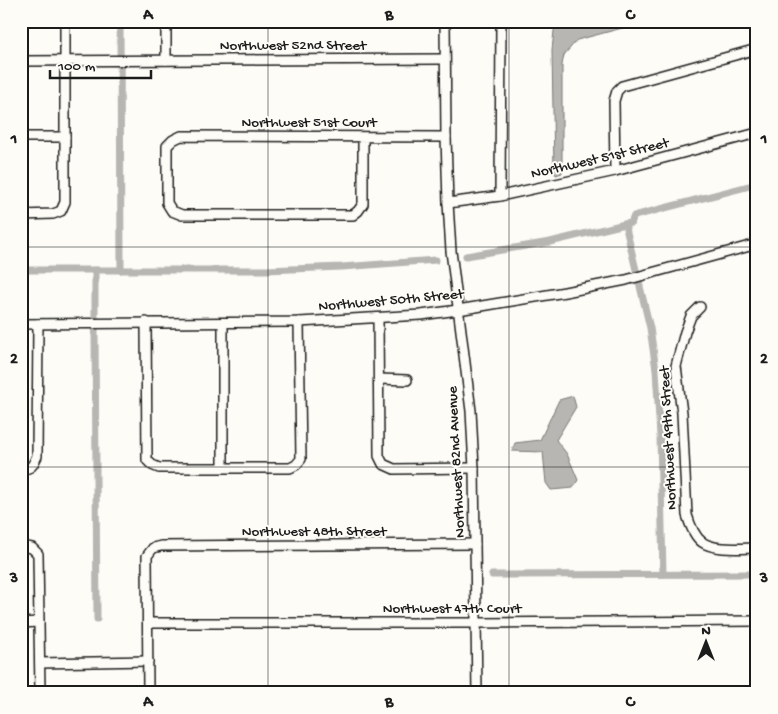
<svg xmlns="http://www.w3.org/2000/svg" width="778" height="714" font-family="'Gochi Hand',sans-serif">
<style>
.water{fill:#b7b6b2;stroke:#797876}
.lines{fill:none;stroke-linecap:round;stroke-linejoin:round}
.canal{stroke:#b7b6b2;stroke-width:7}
.minor-casing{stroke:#1c1c1c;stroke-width:12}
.minor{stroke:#fdfcf7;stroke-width:9}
.grid{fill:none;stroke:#1c1c1c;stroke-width:1;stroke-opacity:0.55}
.labels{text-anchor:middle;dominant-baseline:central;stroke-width:4;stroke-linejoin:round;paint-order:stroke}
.street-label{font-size:15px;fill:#1c1c1c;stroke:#fdfcf7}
.neatline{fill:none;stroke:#1c1c1c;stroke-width:2}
.grid-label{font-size:16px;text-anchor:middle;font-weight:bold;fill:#1c1c1c}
</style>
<rect width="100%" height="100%" fill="#fdfcf7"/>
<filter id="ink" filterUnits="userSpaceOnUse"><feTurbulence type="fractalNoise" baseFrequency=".02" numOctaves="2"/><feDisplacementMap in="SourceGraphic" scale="10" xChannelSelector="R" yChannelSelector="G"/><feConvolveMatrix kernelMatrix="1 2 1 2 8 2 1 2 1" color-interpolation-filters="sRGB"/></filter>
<g filter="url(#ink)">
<g class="water">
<path d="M555 21H649L577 40 564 55 562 65V173L556 175 554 172 552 50Z"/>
<path d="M573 396 576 407 556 440 567 454 578 480 573 488 551 490 546 483 543 452 512 451 515 443 540 440 559 400Z"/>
</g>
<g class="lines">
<g class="canal">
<path d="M120 21 121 270"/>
<path d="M625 224 650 328 656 370 660 436 663 574"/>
<path d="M466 256 550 242 625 224 631 223 634 216 757 184"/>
<path d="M21 270H266L342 267 436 260"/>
<path d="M95 270V317"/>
<path d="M95 329 97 619"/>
<path d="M492 575 757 574"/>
</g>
<defs>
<g id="minor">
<path d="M445 21 446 137 448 203 451 251 471 411 474 468 477 693"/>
<path d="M166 60V21"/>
<path d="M21 61 445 59"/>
<path d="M21 137H65"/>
<path d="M363 137V204L358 211 353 215H182L172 211 167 203V146L173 140 181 136 446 137"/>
<path d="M615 171 614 101 617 91 622 86 757 49"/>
<path d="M500 196 501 21"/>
<path d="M448 203 500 196 615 171 757 133"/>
<path d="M21 215 53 214 61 211 65 202V21"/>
<path d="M700 307 691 316 685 332 676 366 682 413 687 515C690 525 694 536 702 542 714 551 742 548 757 548"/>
<path d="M378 318 379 456 383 464 394 469 474 468"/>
<path d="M146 322 147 460 152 465 159 468H290L296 465 301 459 299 322"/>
<path d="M21 324 299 322 421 315 458 310 565 292 626 280 757 244"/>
<path d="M379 379 407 380"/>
<path d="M223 467V323"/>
<path d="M21 469C32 469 33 465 37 456L38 324"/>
<path d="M21 546 32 548 38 554 40 693"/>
<path d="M21 623 39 622"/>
<path d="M148 623H476L757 621"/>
<path d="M40 663 148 661"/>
<path d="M148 693 147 556 153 548 161 546 475 544"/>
</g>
</defs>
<use href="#minor" class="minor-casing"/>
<use href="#minor" class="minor"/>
</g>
</g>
<path class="grid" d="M268 21V693M509 21V693M21 247H757M21 467H757"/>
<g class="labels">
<g class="street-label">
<text x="293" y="46">Northwest 52nd Street</text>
<text x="309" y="123">Northwest 51st Court</text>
<text transform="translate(600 159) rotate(-13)">Northwest 51st Street</text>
<text transform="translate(391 301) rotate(-5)">Northwest 50th Street</text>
<text transform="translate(669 438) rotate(-93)">Northwest 49th Street</text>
<text transform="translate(457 462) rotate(-93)">Northwest 82nd Avenue</text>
<text x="314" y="532">Northwest 48th Street</text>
<text x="452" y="609">Northwest 47th Court</text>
</g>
</g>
<rect width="778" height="714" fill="none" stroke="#fdfcf7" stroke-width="55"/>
<g transform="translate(706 642)" stroke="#fdfcf7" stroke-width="4" paint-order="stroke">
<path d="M0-4L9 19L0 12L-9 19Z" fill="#1c1c1c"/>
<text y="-8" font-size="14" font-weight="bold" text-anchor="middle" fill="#1c1c1c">N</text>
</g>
<path d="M50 70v8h101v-8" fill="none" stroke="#1c1c1c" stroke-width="2.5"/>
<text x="58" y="70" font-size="15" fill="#1c1c1c" stroke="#fdfcf7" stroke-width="4" paint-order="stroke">100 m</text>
<rect x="28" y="28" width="722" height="658" class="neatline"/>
<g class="grid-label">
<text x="148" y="19">A</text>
<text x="389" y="19">B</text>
<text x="630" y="19">C</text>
<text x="14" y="143">1</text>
<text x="764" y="143">1</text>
<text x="14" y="363">2</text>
<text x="764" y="363">2</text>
<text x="14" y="582">3</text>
<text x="764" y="582">3</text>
<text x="148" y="706">A</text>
<text x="389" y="706">B</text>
<text x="630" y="706">C</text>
</g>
</svg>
